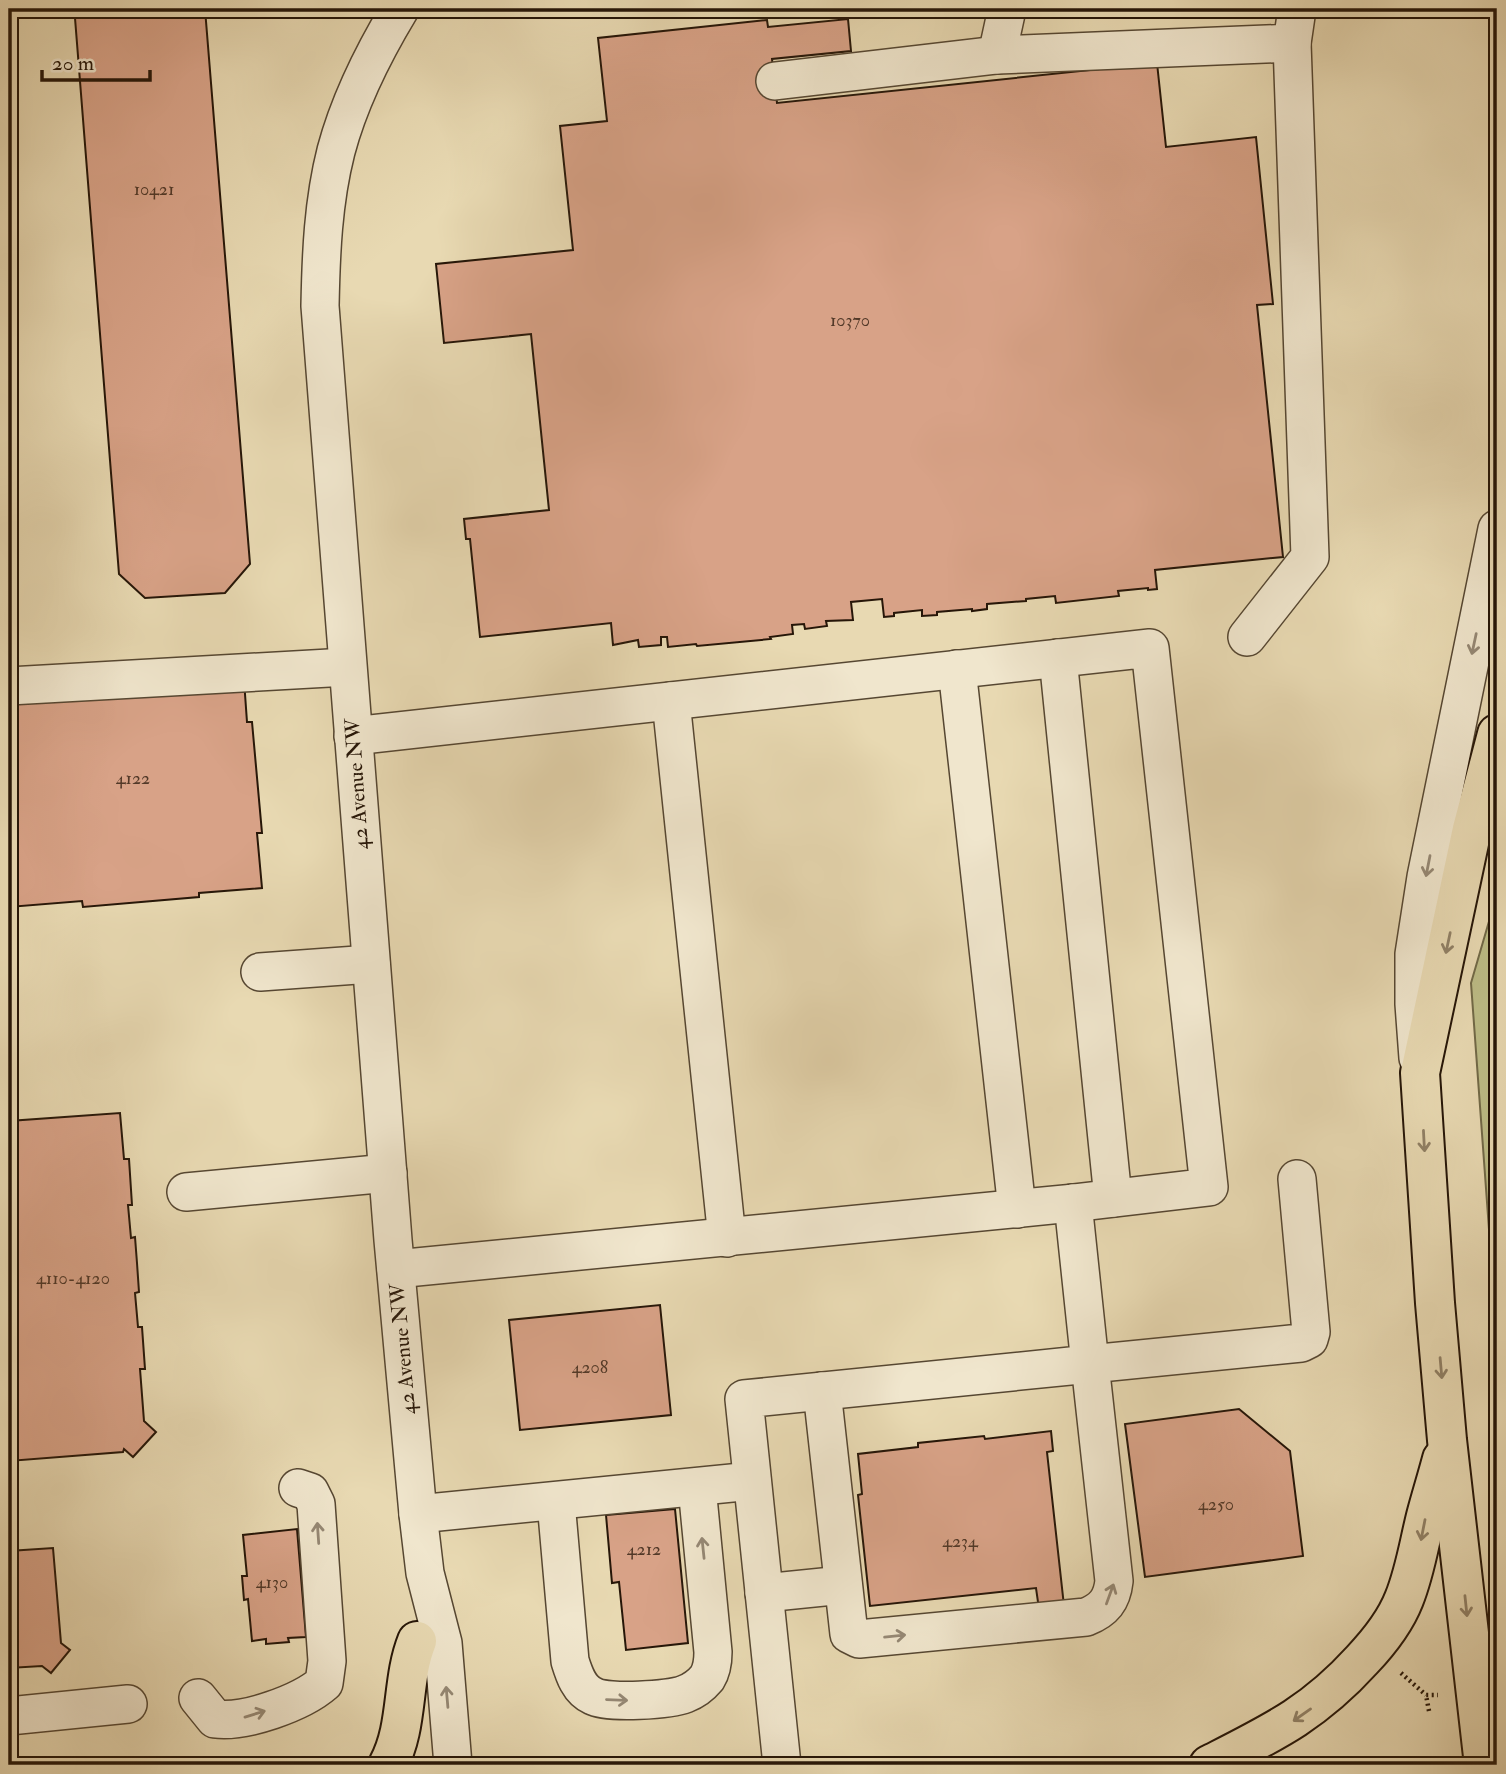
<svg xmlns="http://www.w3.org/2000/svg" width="1506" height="1774" font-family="'IM FELL Double Pica',serif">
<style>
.green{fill:#bdbd87;stroke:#726a48;stroke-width:2}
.building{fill:#d8a287;stroke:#261608;stroke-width:2}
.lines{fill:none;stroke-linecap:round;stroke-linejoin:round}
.minor-casing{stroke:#564732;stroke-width:40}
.highway-casing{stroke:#261608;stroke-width:42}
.path{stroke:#261608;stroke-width:4.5;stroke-dasharray:2 3.5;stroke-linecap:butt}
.minor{stroke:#f0e6cd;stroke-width:37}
.highway{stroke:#e8d9b2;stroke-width:38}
.oneway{stroke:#958874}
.oneway2{stroke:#918166}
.labels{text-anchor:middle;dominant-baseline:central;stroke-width:5;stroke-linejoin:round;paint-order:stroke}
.number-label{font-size:18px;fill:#523928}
.street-label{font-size:21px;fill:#261608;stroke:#f0e6cd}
</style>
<rect width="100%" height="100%" fill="#e8d9b2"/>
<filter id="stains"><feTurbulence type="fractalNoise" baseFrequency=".00286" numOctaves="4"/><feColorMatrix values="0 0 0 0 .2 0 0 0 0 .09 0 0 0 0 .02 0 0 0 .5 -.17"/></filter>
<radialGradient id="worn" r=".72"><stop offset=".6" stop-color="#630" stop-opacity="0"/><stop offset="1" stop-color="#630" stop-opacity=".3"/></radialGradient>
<path class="green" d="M1497 894V1339L1471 983Z"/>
<g class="building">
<path d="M83 9H205L250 564 225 593 145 598 119 574 75 18Z"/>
<path d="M848 19 851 51 772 59 777 103 1157 63 1166 147 1256 137 1273 304 1257 305 1283 557 1155 570 1157 589 1148 590V588L1118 591 1119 596 1056 603 1055 596 1026 599V601L987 604V609L972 611V609L937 612V615L922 616V610L894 613V616L884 617 882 599 851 602 853 620 826 621 827 626 805 629 804 624 792 625 793 634 770 637 771 639 697 646 696 644 668 647 667 637H661V645L639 647 638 640 613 645 611 623 480 637 470 539H466L464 519 549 510 531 334 444 343 436 264 573 250 560 126 607 121 598 38 767 20 768 27Z"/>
<path d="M244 680 247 722H252L262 833H257L262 888 199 893V897L83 907 82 901 9 907V699Z"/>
<path d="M120 1113 124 1159H129L132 1205H128L131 1238 135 1237 137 1263 139 1292 135 1293 138 1327H142L145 1369H140L144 1421 156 1432 133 1457 124 1449 123 1452 9 1461V1121Z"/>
<path d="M660 1305 671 1415 520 1430 509 1320Z"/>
<path d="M1239 1409 1290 1451 1303 1556 1145 1577 1125 1424Z"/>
<path d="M1051 1431 1053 1451 1047 1452 1064 1606 1039 1609 1036 1588 870 1606 858 1495 862 1494 858 1454 918 1447V1443L984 1436 985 1439Z"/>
<path d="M675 1509 688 1643 626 1650 619 1582 612 1583 606 1515Z"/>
<path d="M297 1529 306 1637 288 1638 289 1642 266 1644V1639L252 1641 248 1599 244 1600 242 1576H247L243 1535Z"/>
<path d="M53 1548 61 1643 70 1650 51 1673 42 1666 9 1668V1551Z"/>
</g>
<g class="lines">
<defs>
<g id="minor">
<path d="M400 9C374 52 349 102 336 151 323 202 321 254 320 306L393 1240 418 1514 425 1573 443 1643 453 1765"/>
<path d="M1007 9 997 55 1292 43 1297 9"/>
<path d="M775 81 997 55"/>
<path d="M1247 637 1310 557 1292 43"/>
<path d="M1058 658 1113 1198"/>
<path d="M957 669 1017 1209"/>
<path d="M9 686 347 667"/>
<path d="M671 701 727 1238"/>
<path d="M353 736 1150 648 1209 1187 1073 1203 396 1269"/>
<path d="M260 972 371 964"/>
<path d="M1418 1058 1414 1004V954L1426 877 1497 529"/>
<path d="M186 1192 388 1173"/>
<path d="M822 1391 849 1634 859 1639 1086 1617C1104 1610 1112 1600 1114 1581L1090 1364 1301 1343 1309 1339 1311 1332 1297 1179"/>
<path d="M556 1502 570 1661C574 1674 579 1690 593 1696 608 1704 670 1700 685 1694 693 1691 702 1684 707 1678 712 1670 713 1660 713 1652L697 1487"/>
<path d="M418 1514 752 1481"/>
<path d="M764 1593 843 1585"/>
<path d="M198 1698 215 1719C245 1723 301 1703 324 1683L327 1661 316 1504 310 1492 298 1488"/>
<path d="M9 1716 128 1704"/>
<path d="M782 1765 744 1399 1090 1364 1073 1203"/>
</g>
<g id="highway">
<path d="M388 1765C409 1726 401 1681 417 1641"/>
<path d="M1209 1765C1272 1733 1313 1714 1362 1660 1379 1642 1395 1622 1404 1599 1415 1572 1419 1544 1426 1516 1431 1497 1437 1478 1442 1459"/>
<path d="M1484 1765 1447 1440 1435 1303 1420 1073 1472 829 1497 734"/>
</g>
</defs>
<use href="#minor" class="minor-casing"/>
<use href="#highway" class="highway-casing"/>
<g class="path">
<path d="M1401 1673 1426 1695"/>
<path d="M1429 1711 1426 1695H1438"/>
</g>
<use href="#minor" class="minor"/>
<use href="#highway" class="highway"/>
</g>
<defs><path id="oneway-shaft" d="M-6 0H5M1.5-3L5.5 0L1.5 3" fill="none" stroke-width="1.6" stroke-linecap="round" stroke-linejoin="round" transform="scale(1.75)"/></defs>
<g class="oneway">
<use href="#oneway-shaft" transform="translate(1474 644) rotate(102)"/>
<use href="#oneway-shaft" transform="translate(1428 866) rotate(101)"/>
<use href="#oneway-shaft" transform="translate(318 1533) rotate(-94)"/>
<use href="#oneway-shaft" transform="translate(703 1548) rotate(-96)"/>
<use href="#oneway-shaft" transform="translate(1110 1594) rotate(-70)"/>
<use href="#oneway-shaft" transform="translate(895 1636) rotate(-6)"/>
<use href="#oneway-shaft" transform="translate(447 1697) rotate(-95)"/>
<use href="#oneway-shaft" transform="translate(617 1700) rotate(2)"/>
<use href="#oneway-shaft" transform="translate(255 1714) rotate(-17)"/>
</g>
<g class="oneway2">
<use href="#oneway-shaft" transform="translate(1448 943) rotate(102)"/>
<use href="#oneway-shaft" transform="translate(1424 1141) rotate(87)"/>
<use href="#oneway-shaft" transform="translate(1441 1368) rotate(85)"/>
<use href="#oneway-shaft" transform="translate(1423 1530) rotate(101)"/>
<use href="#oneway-shaft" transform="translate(1466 1606) rotate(84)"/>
<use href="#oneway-shaft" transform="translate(1302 1715) rotate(145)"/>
</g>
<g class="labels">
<g class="number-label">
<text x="154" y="189">10421</text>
<text x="850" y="320">10370</text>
<text x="133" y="778">4122</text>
<text x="73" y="1278">4110-4120</text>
<text x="590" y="1367">4208</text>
<text x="1216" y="1504">4250</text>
<text x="960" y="1541">4234</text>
<text x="644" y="1549">4212</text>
<text x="272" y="1582">4130</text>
</g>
<g class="street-label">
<text transform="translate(357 784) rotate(-94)">42 Avenue NW</text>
<text transform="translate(403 1349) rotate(-95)">42 Avenue NW</text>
</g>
</g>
<rect width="1506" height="1774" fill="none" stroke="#e8d9b2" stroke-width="35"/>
<rect x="10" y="10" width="1485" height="1753" fill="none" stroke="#261608" stroke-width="3.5"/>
<rect x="18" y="18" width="1471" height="1739" fill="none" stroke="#261608" stroke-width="2"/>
<path d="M42 70v10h108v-10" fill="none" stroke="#261608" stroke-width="3.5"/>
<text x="52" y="70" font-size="21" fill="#261608" stroke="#f0e6cd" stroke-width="5" paint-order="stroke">20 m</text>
<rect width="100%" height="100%" filter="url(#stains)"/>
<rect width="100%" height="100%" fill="url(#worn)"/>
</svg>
